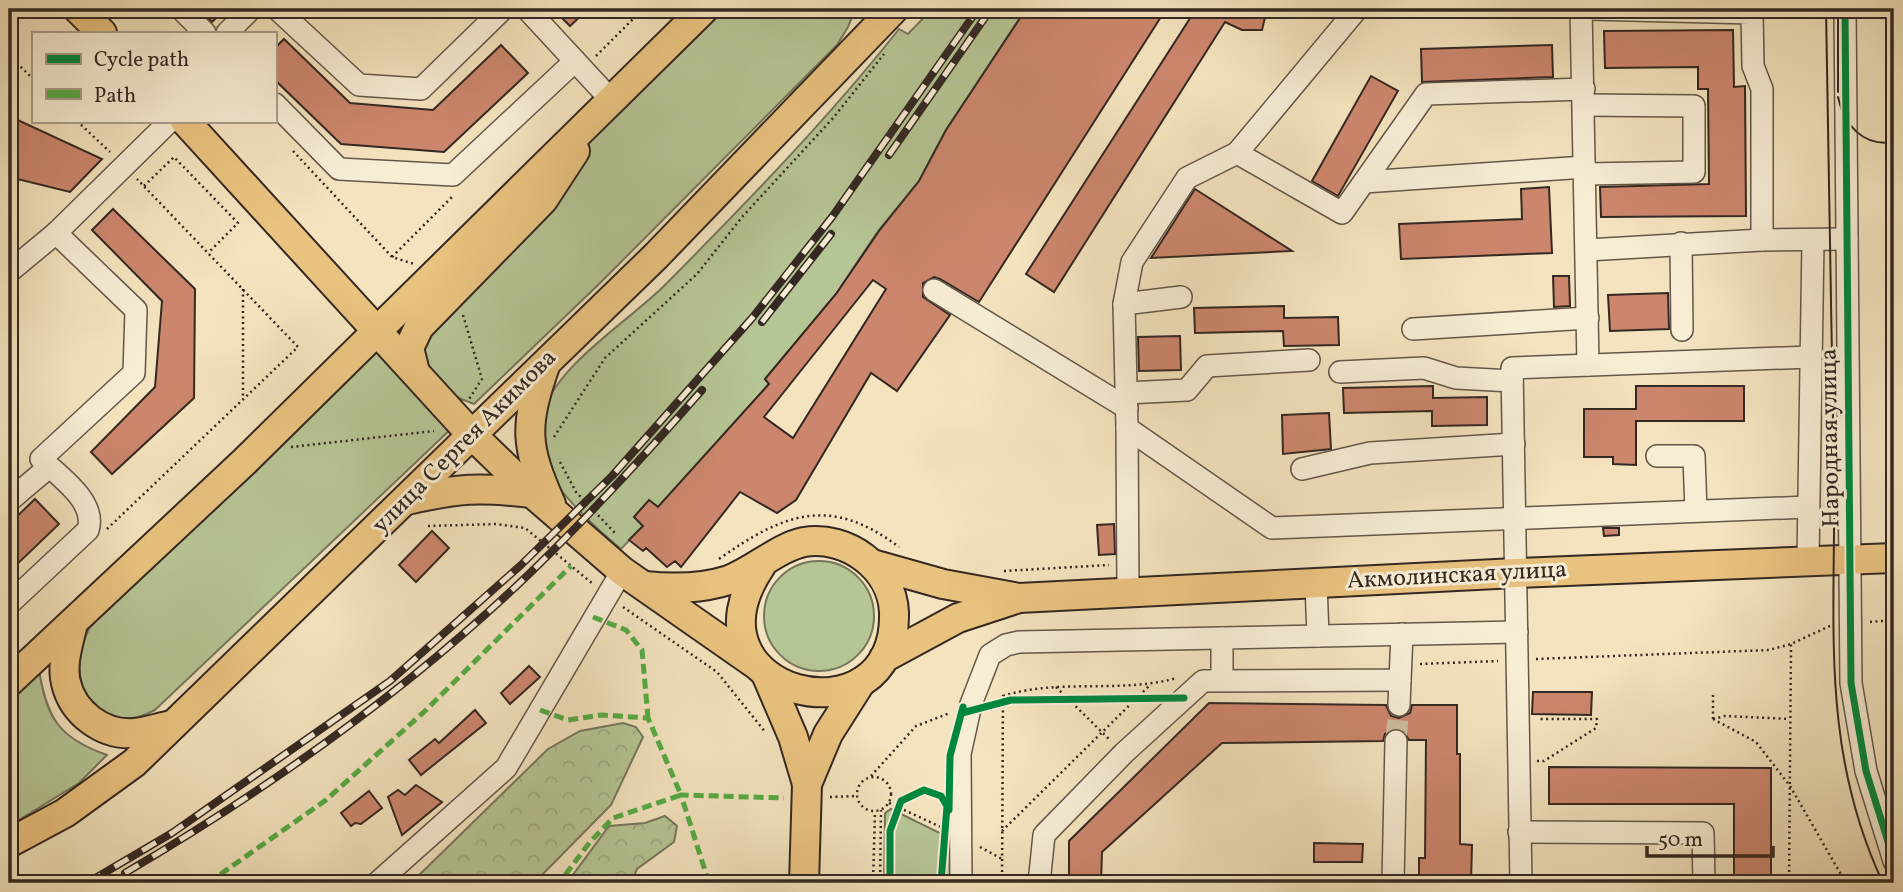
<svg xmlns="http://www.w3.org/2000/svg" width="1903" height="892" font-family="Vollkorn,serif">
<style>
.green{fill:#b6c595;stroke:#75765c;stroke-width:2}
.forest{fill:url(#forest-crowns);stroke:#75765c;stroke-width:2}
.building{fill:#cc866d;stroke:#342822;stroke-width:2;fill-rule:evenodd}
.lines{fill:none;stroke-linecap:round;stroke-linejoin:round}
.minor-tunnel{stroke:#cdbe9f;stroke-width:21;stroke-dasharray:21 10;stroke-linecap:butt}
.minor-casing{stroke:#645749;stroke-width:24}
.major-casing{stroke:#342822;stroke-width:32}
.path{stroke:#342822;stroke-width:2.5;stroke-dasharray:2 3.5;stroke-linecap:butt}
.minor{stroke:#f7edd5;stroke-width:21}
.major{stroke:#eac27f;stroke-width:28}
.tram{stroke:#342822;stroke-width:2}
.rail-casing{stroke:#342822;stroke-width:8}
.rail{stroke:#f7edd5;stroke-width:5;stroke-dasharray:16;stroke-linecap:butt}
.quiet{stroke:#54aa43;stroke-width:5;stroke-dasharray:10 5;stroke-linecap:butt}
.cycleway-casing{stroke:#f7edd5;stroke-width:11}
.cycleway{stroke:#00873e;stroke-width:7}
.labels{text-anchor:middle;dominant-baseline:central;stroke-width:6;stroke-linejoin:round;paint-order:stroke}
.street-label{font-size:24px;fill:#342822;stroke:#f7edd5}
</style>
<defs>
<pattern id="forest-crowns" width="20" height="18" patternUnits="userSpaceOnUse" patternTransform="scale(1.75)"><rect width="20" height="18" fill="#b6c595"/><path d="M2 6a3 3 0 1 1 6 0M12 15a3 3 0 1 1 6 0" fill="none" stroke="#9da980"/></pattern>
</defs>
<rect width="100%" height="100%" fill="#f3e3be"/>
<filter id="stains"><feTurbulence type="fractalNoise" baseFrequency=".00286" numOctaves="4"/><feColorMatrix values="0 0 0 0 .2 0 0 0 0 .09 0 0 0 0 .02 0 0 0 .5 -.17"/></filter>
<radialGradient id="worn" r=".72"><stop offset=".6" stop-color="#630" stop-opacity="0"/><stop offset="1" stop-color="#630" stop-opacity=".3"/></radialGradient>
<g class="green">
<path d="M723 9H855L848 27 837 45 599 284 474 404C439 392 427 380 415 346L549 201 590 140Z"/>
<path d="M932 9H1026L946 130 919 181 878 231 836 294 765 379 769 384 658 507 649 500 634 517 643 526 621 549C598 530 544 482 541 452 540 440 542 421 545 409 556 366 634 317 666 284 746 203 828 119 899 29L908 34Z"/>
<path d="M377 351 453 427 155 710C93 743 62 678 90 627Z"/>
<circle cx="819" cy="616" r="55"/>
<path d="M39 670C47 719 59 738 107 755L79 783 9 826V697Z"/>
<path d="M891 809 952 839V883H884L885 813Z"/>
</g>
<g class="forest">
<path d="M623 723 636 727 643 737 611 805 534 883H411L548 749 580 731Z"/>
<path d="M665 816 677 826 674 842 637 869 631 883H567L609 826 645 823Z"/>
</g>
<g class="building">
<path d="M199 9H225L212 22Z"/>
<path d="M553 9H588L570 26Z"/>
<path d="M1026 9H1166L979 302 940 279 934 277 923 283V297L950 315 897 391 871 373 796 500 777 513 740 492 681 567 675 561 667 567 646 548 643 551 629 540 643 526 634 517 649 500 658 507 769 384 765 379 836 294 879 231 919 181 946 130ZM873 280 886 289 793 438 764 417Z"/>
<path d="M1196 9H1267L1262 30H1242L1225 22 1054 292 1026 274Z"/>
<path d="M1733 30 1734 87 1745 86 1746 216 1601 217 1600 187 1709 184 1708 89H1698V67L1605 68 1604 31Z"/>
<path d="M284 39 350 103 433 110 501 45 528 73 444 152 341 144 275 80V48Z"/>
<path d="M1552 45 1553 77 1422 82 1421 49Z"/>
<path d="M1371 76 1398 91 1338 196 1312 181Z"/>
<path d="M9 116 102 159 70 192 9 177Z"/>
<path d="M1549 187 1552 253 1401 259 1399 224 1522 219 1521 189Z"/>
<path d="M1195 189 1292 251 1151 258Z"/>
<path d="M113 209 195 289 194 398 112 474 91 452 155 387 162 301 92 230Z"/>
<path d="M1553 276H1569L1570 306 1554 307Z"/>
<path d="M1668 293 1669 329 1610 331 1608 295Z"/>
<path d="M1284 306V318L1338 317 1339 345 1284 346 1283 331 1195 333 1194 308Z"/>
<path d="M1180 336 1181 370 1139 371 1138 337Z"/>
<path d="M1433 386V398L1487 397V425L1432 426V411L1344 413 1343 388Z"/>
<path d="M1636 386H1744V421H1636V465L1613 464V457H1584V409H1636Z"/>
<path d="M1329 413 1331 449 1283 454 1282 415Z"/>
<path d="M35 499 59 524 9 572V524Z"/>
<path d="M1114 524 1115 554 1099 555 1097 525Z"/>
<path d="M1603 528H1619V535L1604 536Z"/>
<path d="M432 531 449 548 416 582 399 565Z"/>
<path d="M529 666 540 677 510 704 501 693Z"/>
<path d="M1533 692H1592L1591 715 1532 714Z"/>
<path d="M1209 703 1386 705 1391 716 1399 718 1410 713 1412 705H1457V754H1460V844L1472 845 1471 883H1419V858H1425L1426 740H1409L1403 730 1396 728 1385 734 1383 741 1222 743 1102 852 1101 883H1069V841Z"/>
<path d="M475 710 486 723 421 775 409 760 435 739 439 743Z"/>
<path d="M1549 767 1771 768V883H1734V804H1549Z"/>
<path d="M416 785 442 802 402 835 388 797 398 790 405 795Z"/>
<path d="M369 791 382 808 361 824 355 823 351 826 341 813Z"/>
<path d="M1314 843 1363 844 1362 862H1314Z"/>
</g>
<g class="lines">
<path class="minor-tunnel" d="M1396 741 1399 705"/>
<defs>
<g id="minor">
<path d="M181 9 205 33"/>
<path d="M277 9 359 85 421 89 503 9"/>
<path d="M527 9 612 101"/>
<path d="M1357 9 1237 153 1342 213 1426 94 1584 89"/>
<path d="M1581 9 1588 365"/>
<path d="M1589 9 1752 13 1753 66 1762 89V240L1847 239"/>
<path d="M1845 9 1851 683 1866 771 1894 861"/>
<path d="M227 33 251 9"/>
<path d="M275 104 339 169 453 175 575 61"/>
<path d="M1584 105 1694 106V172L1586 174"/>
<path d="M1364 182 1585 167"/>
<path d="M1681 243 1682 330"/>
<path d="M1587 250 1762 240"/>
<path d="M9 272 56 233 170 121"/>
<path d="M934 290 1127 408"/>
<path d="M1181 297 1124 304 1127 428 1272 528 1808 507"/>
<path d="M1124 304 1132 262 1187 178 1237 153"/>
<path d="M1413 329 1588 318"/>
<path d="M1340 372 1424 368 1456 378 1512 381"/>
<path d="M1126 393 1187 390 1207 366 1309 360"/>
<path d="M1127 428 1128 593"/>
<path d="M1657 456H1694L1696 511"/>
<path d="M1302 469 1370 453 1514 444"/>
<path d="M9 501 49 467"/>
<path d="M1808 560 1813 240"/>
<path d="M1316 584 1318 636"/>
<path d="M9 604 88 530C97 502 60 477 41 459L134 373 136 310 56 233"/>
<path d="M1222 638V680"/>
<path d="M1399 705 1400 680"/>
<path d="M1519 832 1703 833 1704 883"/>
<path d="M377 883 506 768 622 571"/>
<path d="M961 883 960 754 971 704 990 655 1006 645 1019 642 1517 632"/>
<path d="M1039 883 1044 835 1124 753 1203 681 1400 680 1402 634"/>
<path d="M1393 883 1396 741"/>
<path d="M1521 883 1512 368 1810 357"/>
</g>
<g id="major">
<path d="M78 9 102 33"/>
<path d="M185 121 471 434 532 493 622 571 758 666"/>
<path d="M545 366C524 426 525 446 551 504"/>
<path d="M415 372 409 348 419 327 543 200 575 151"/>
<path d="M407 500C459 488 479 487 532 493"/>
<path d="M872 564 943 584 1019 598 1516 573 1894 558"/>
<path d="M645 586C674 589 701 589 729 580 755 570 779 547 804 542 847 535 892 568 894 612 898 750 674 694 761 566"/>
<path d="M73 623C69 642 61 664 66 683 73 713 103 736 135 733 147 732 160 727 172 725"/>
<path d="M884 658 958 618 1016 599"/>
<path d="M766 674 793 737 807 784"/>
<path d="M9 682 244 462 704 9"/>
<path d="M9 843 65 813 134 763 656 256 894 9"/>
<path d="M804 883 807 784 828 734 861 682"/>
</g>
</defs>
<use href="#minor" class="minor-casing"/>
<use href="#major" class="major-casing"/>
<g class="path">
<path d="M156 9 163 16"/>
<path d="M9 55 33 79"/>
<path d="M596 56 643 9"/>
<path d="M77 121 110 152"/>
<path d="M293 151 392 257 414 264"/>
<path d="M144 186 174 157 238 223 208 253"/>
<path d="M392 257 454 195"/>
<path d="M243 289V398"/>
<path d="M463 315 482 379 469 399"/>
<path d="M554 437 605 358 697 274 743 216 834 117 884 54"/>
<path d="M291 447 434 431"/>
<path d="M560 462 576 492 615 533"/>
<path d="M428 526 496 524 525 528 593 584"/>
<path d="M107 529 298 347 137 179"/>
<path d="M719 559C784 513 830 495 899 547"/>
<path d="M1004 571 1109 565"/>
<path d="M623 607 717 672 766 733"/>
<path d="M1870 622 1894 620"/>
<path d="M1536 659 1769 650 1791 644 1832 625"/>
<path d="M1420 664 1498 661"/>
<path d="M1056 687 1111 741"/>
<path d="M1713 695V719"/>
<path d="M1713 719 1756 742 1790 786 1846 883"/>
<path d="M1713 719 1725 716 1789 719"/>
<path d="M1537 761H1544L1596 728 1597 719H1538"/>
<path d="M871 776 916 726 950 713"/>
<circle cx="874" cy="794" r="17"/>
<path d="M830 797 857 796"/>
<path d="M889 803 943 828"/>
<path d="M1002 831 1149 686"/>
<path d="M980 847 1002 859"/>
<path d="M873 883 875 812"/>
<path d="M880 883 881 810"/>
<path d="M1002 883 1003 696C1059 678 1120 694 1177 678"/>
<path d="M1789 883 1791 644"/>
</g>
<use href="#minor" class="minor"/>
<use href="#major" class="major"/>
<g class="tram">
<path d="M1826 9C1830 164 1831 320 1834 476 1836 620 1819 747 1883 883"/>
<path d="M1838 92V9"/>
<path d="M1838 97C1844 125 1863 147 1894 142"/>
</g>
<defs>
<g id="rail">
<path d="M889 155 991 9"/>
<path d="M762 322 831 234"/>
<path d="M125 873C268 789 408 690 528 575 589 516 646 454 702 390"/>
<path d="M87 883 172 833 390 681 521 565 612 476 753 317 832 217 978 9"/>
</g>
</defs>
<use href="#rail" class="rail-casing"/>
<use href="#rail" class="rail"/>
<g class="quiet">
<path d="M593 617 626 630 642 650 648 718"/>
<path d="M540 710 568 720 602 715 648 718 681 795 613 818 590 842 559 883"/>
<path d="M208 883 326 800 425 711 571 566"/>
<path d="M709 883 681 795 784 798"/>
</g>
<defs>
<g id="cycleway">
<path d="M1845 9 1851 683 1866 771 1894 861"/>
<path d="M962 713 1011 700 1184 698"/>
<path d="M949 810 950 756 963 707"/>
<path d="M890 883V831L901 801 924 790 941 796 947 806 941 883"/>
</g>
</defs>
<use href="#cycleway" class="cycleway-casing"/>
<use href="#cycleway" class="cycleway"/>
</g>
<g class="labels">
<g class="street-label">
<text transform="translate(1831 438) rotate(-91)">Народная улица</text>
<text transform="translate(465 442) rotate(-45)">улица Сергея Акимова</text>
<text transform="translate(1457 576) rotate(-3)">Акмолинская улица</text>
</g>
</g>
<rect width="1903" height="892" fill="none" stroke="#f3e3be" stroke-width="35"/>
<rect x="10" y="10" width="1882" height="871" fill="none" stroke="#342822" stroke-width="3.5"/>
<rect x="18" y="18" width="1868" height="857" fill="none" stroke="#342822" stroke-width="2"/>
<rect x="32" y="32" width="245" height="91" fill="#f7edd5" stroke="#a99e8d" stroke-width="2"/>
<rect x="46" y="54" width="35" height="10" fill="#00873e" stroke="#a99e8d" stroke-width="2"/>
<text x="94" y="66" font-size="21" fill="#342822">Cycle path</text>
<rect x="46" y="89" width="35" height="10" fill="#54aa43" stroke="#a99e8d" stroke-width="2"/>
<text x="94" y="102" font-size="21" fill="#342822">Path</text>
<path d="M1647 846v10h126v-10" fill="none" stroke="#342822" stroke-width="3.5"/>
<text x="1658" y="846" font-size="21" fill="#342822" stroke="#f7edd5" stroke-width="5" paint-order="stroke">50 m</text>
<rect width="100%" height="100%" filter="url(#stains)"/>
<rect width="100%" height="100%" fill="url(#worn)"/>
</svg>
